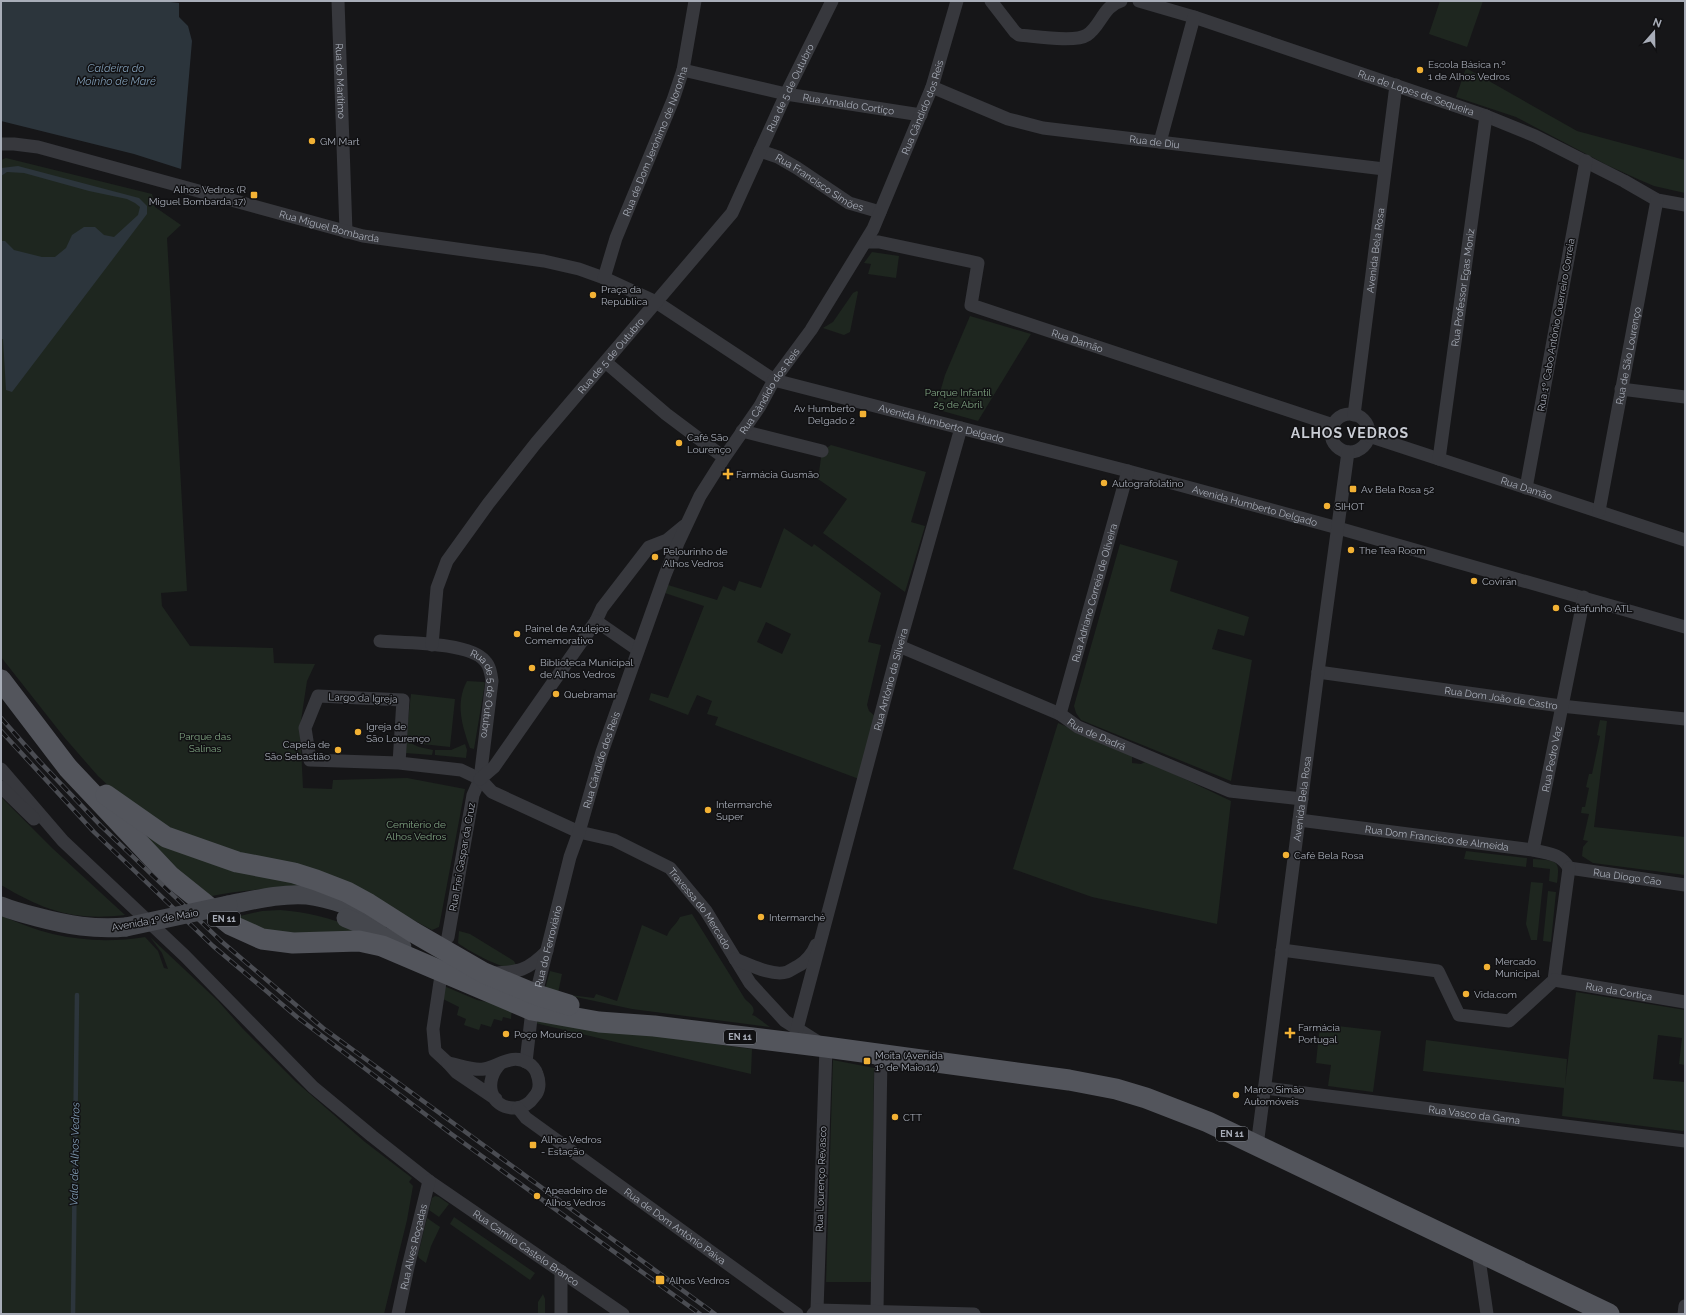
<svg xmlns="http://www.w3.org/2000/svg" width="1686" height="1315" font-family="Raleway,sans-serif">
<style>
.green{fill:#1e261f;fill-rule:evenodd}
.water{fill:#2c353c}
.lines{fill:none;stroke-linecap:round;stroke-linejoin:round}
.stream{stroke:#2c353c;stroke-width:4.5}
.street{stroke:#37383d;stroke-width:13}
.secondary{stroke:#45474d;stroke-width:19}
.primary{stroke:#53555c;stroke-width:21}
.rail-casing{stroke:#4a4c52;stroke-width:4.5}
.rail{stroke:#111113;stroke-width:3;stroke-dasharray:9;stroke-linecap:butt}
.secondary-bridge{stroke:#45474d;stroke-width:19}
.poi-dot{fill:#f2b134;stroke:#111113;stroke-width:1.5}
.labels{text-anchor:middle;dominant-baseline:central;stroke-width:3;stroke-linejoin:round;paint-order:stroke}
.shield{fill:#111113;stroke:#7b7e86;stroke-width:1}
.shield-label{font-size:9px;font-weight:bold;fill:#a8adb8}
.poi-label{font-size:10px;fill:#a8adb8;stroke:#111113;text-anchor:start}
.street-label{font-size:10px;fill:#a8adb8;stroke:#111113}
.park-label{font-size:10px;fill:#7fa381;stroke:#111113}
.water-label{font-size:11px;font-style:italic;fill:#7f9bb3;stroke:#111113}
.district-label{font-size:14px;font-weight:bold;letter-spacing:1px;fill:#c9ccd4;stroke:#111113}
</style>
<rect width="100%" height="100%" fill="#161618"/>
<g class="green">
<path d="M1440 1H1483L1467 47 1429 34Z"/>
<path d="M1466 68 1577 131 1685 160V193L1654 186 1640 180 1607 165 1516 117 1456 97Z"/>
<path d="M6 158 152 194 155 207 181 225 167 238 187 591 161 593 162 606 190 646 273 648 274 663 315 664 307 681 300 727 303 788 332 789 333 780 407 778 465 789 439 927 432 930 346 884 190 840 126 802 98 776 64 737 1 657V160Z"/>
<path d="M872 252 899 256 896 278 868 274 871 264 864 263Z"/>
<path d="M857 291 858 292 850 332 844 335 823 328 833 322 853 293Z"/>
<path d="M970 316 1031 334 978 421 939 410 936 406 945 375Z"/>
<path d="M831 445 926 472 911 522 925 526 905 592 823 533 847 499 818 479 822 451Z"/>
<path d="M784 528 812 547 814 544 881 593 868 642 881 645 867 705 869 711 876 717 859 779 715 725 718 717 707 714 712 701 697 695 688 715 649 700 651 693 668 698 704 606 665 593 668 585 717 600 723 586 735 591 739 581 761 588ZM766 622 791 634 782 654 757 642Z"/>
<path d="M1120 544 1178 561 1170 591 1249 617 1244 636 1218 629 1212 649 1252 660 1231 781 1081 720 1076 713 1074 706Z"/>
<path d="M467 681 484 682 485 683 474 749 470 748C462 726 455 703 467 681Z"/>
<path d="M411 694 455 699 450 747 422 744 406 739Z"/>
<path d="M1600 720 1607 721 1594 827 1685 837V875L1593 863 1582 856 1583 847 1588 841 1583 840 1589 814 1581 813 1582 807H1585L1589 788 1586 787 1589 774H1592L1600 736 1597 735Z"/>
<path d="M1058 723 1132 754V763L1141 764 1147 761 1231 801 1217 924 1092 897 1013 869Z"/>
<path d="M406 741 419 747 433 750 432 755 405 753Z"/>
<path d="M465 744 467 750 466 758 435 755V750H451Z"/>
<path d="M1 797 52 848 125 915C74 921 45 911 1 885Z"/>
<path d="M138 829 326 888C284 888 249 888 207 897L191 883Z"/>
<path d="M1466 851 1527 858 1526 867 1464 859Z"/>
<path d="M1533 859C1555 861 1561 858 1557 883L1549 881 1550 869 1533 867Z"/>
<path d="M1531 882 1543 883 1537 940H1531L1526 924Z"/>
<path d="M1548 891 1556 892 1551 942 1543 941Z"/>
<path d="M280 910C307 912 332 918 357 929L355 935 282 936 231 918 262 911Z"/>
<path d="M692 914 745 999C750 1004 757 1008 752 1015L755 1016 770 1027 632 1009 562 994 594 998 596 994 617 1001 642 925 667 936C670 928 676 925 680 917Z"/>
<path d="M1 915C48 938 94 945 145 937L158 951 164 968 168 969 162 953 150 937 218 1001 243 1029 295 1081 365 1142 412 1178 409 1182 413 1186 407 1220 384 1314H1Z"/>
<path d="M459 931 470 934 514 961 516 965C514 966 512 967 510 967 499 968 467 950 458 943Z"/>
<path d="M550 971 562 974 558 993 545 989Z"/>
<path d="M444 986 477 1000 512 1007 511 1019 503 1017 502 1021 494 1019 491 1027 481 1024 479 1030 464 1025 466 1019 457 1015 459 1007 443 999Z"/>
<path d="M1576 992 1685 1010V1065L1679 1064 1682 1038 1658 1035 1653 1079 1685 1082V1129L1683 1131 1562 1116 1564 1088 1423 1071 1426 1040 1567 1059 1565 1086Z"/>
<path d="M539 1020 752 1049 751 1074 535 1023Z"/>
<path d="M1320 1024 1381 1031 1373 1092 1328 1086 1331 1065 1316 1063Z"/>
<path d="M833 1060 874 1068 871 1282H826Z"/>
<path d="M435 1196 439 1197 449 1204 439 1217 429 1210 432 1198Z"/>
<path d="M454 1217 535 1273 530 1280 450 1224Z"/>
<path d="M427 1218 440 1227 431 1246 426 1263 419 1258 418 1255Z"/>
<path d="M543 1294 545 1299V1314H538V1302Z"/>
</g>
<g class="water">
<path d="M1 1H161L179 3V17L188 26 192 41 181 169 134 154 1 121Z"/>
<path d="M18 166 139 198 147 206V214L12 392 6 390 3 339H1V241H5L14 250 42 257H55L66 248 72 235 84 227H95L104 235 114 237 138 215 140 207 135 203 127 199 89 191 24 173 7 172 1 176V168Z"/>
</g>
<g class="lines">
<path class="stream" d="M73 1314 77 995"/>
<g class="street">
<path id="s1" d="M338 1 346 232"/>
<path d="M991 1 1015 32 1019 35C1034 36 1075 43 1087 35 1101 26 1103 6 1121 1"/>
<path id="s2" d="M1139 1 1194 17 1486 116 1535 136 1624 181 1657 200 1685 205"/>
<path id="s3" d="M683 70 786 94 921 115"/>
<path id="s4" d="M932 87 1008 119 1043 128 1384 169"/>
<path d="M1160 142 1194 17"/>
<path id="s5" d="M1 144H14L38 147 363 236 544 261 579 269 604 278 656 302 774 380 1128 471 1338 528 1685 627"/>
<path id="s6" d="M760 151 778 157 797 168 849 203 880 212"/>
<path id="s7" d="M866 242H879L978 263 971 305 1333 425"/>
<path id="s8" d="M604 278 616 238 673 100 683 70 695 1"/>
<path d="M609 365 666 414 718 453"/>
<path d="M1621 389 1685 397"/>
<circle cx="1350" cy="433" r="19"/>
<path id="s9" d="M1354 415 1396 85"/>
<path d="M742 431 822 451"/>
<path id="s10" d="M1369 436 1685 540"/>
<path id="s11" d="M1439 459 1486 116"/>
<path d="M1526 488 1586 161"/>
<path id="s12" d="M1599 511 1657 200"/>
<path id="s13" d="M380 641C405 643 470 642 485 661 490 666 491 674 492 681L480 779 473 795 448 937"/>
<path id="s14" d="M432 645 437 588 447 561 488 504 536 443 732 213 786 94 832 1"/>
<path id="s15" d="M899 646 1060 714 1078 727 1230 791 1302 799"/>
<path d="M638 650 596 621 602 608 649 547 667 540 684 526"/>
<path id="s16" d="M1318 672 1561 706 1685 719"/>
<path id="s17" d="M1060 714 1128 471"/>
<path id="s18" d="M399 763 403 700 318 696 305 728 310 760 399 763 461 770 480 779 492 792 579 832 614 840 670 868 706 911 750 983 785 1021 826 1047 817 1310"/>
<path id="s19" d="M1 769 63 841 185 956 313 1087 372 1136 429 1181 623 1314"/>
<path d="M480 779 494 767 596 621"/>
<path d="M1 787 34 819"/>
<path id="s20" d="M1299 820 1533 850C1549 854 1560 853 1569 868"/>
<path id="s21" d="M1533 850 1584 597"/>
<path id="s22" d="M1569 868 1685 885"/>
<path d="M1282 950 1438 971 1459 1015 1509 1021 1554 980 1569 868"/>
<path d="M735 959C748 964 773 977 787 972 790 971 794 968 798 966 806 962 813 953 816 945"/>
<path d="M492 973C519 972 527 971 547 951"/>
<path id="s23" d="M1554 980 1685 1002"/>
<path d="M440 982 433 1029 435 1051 448 1063"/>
<path id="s24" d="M797 1029 899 646 961 428"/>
<path id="s25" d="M526 1062 532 1010 570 857 579 832 602 752 665 575 678 543 700 496 724 458 760 406 774 380 811 330 873 229 932 87 957 1"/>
<path id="s26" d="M1265 1088 1685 1141"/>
<path d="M496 1099 456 1072 448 1063C459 1065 473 1071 484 1069 500 1066 512 1053 528 1063 532 1065 536 1070 537 1074 540 1082 540 1091 534 1097 530 1103 524 1107 516 1108 489 1109 483 1080 501 1063"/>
<path id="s27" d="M518 1108 526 1118 797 1314"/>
<path id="s28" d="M1257 1146 1318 672 1348 452"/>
<path d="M1478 1252 1487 1314"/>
<path d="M877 1311 881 1054"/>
<path id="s29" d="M398 1314 408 1267 429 1181"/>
<path d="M561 1314V1271"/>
<path d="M813 1314 817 1310 974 1314"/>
<path d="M1684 1314 1685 1306"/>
</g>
<g class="secondary">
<path d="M228 905C254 900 281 893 307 895 333 898 357 909 380 919"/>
<path d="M1 906C13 911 25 914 37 917 67 925 95 930 126 927"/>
<path d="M346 918 363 925 402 947"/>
</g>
<g class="primary">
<path d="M1 680 68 768 170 876 231 925 262 939 293 943 359 941 382 946 532 1010 599 1022 654 1026 826 1047 1069 1080 1116 1089 1146 1098 1208 1122 1609 1314"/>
<path d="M106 795 166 837 237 862 294 873 316 880 347 892 369 904 413 932 484 973 537 995 569 1005"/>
</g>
<defs>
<g id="rail">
<path d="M1 718 40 762 101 826 221 941 323 1028 715 1314"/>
<path d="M1 731 94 832 213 946 297 1017 450 1133 700 1314"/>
</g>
</defs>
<use href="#rail" class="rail-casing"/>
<use href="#rail" class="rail"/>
<path class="secondary-bridge" d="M126 927 228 905"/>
</g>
<g class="poi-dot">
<circle cx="1420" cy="70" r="4"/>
<circle cx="312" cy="141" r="4"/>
<rect x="250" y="191" width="8" height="8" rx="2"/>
<circle cx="593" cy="295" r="4"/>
<rect x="859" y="410" width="8" height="8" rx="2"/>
<circle cx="679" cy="443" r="4"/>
<path d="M726 468h4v4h4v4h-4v4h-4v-4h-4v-4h4z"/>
<circle cx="1104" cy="483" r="4"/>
<rect x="1349" y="485" width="8" height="8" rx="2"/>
<circle cx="1327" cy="506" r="4"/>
<circle cx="1351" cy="550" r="4"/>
<circle cx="655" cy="557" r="4"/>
<circle cx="1474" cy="581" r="4"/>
<circle cx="1556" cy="608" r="4"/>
<circle cx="517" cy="634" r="4"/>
<circle cx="532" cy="668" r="4"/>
<circle cx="556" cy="694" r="4"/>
<circle cx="358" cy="732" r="4"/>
<circle cx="338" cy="750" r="4"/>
<circle cx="708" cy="810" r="4"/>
<circle cx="1286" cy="855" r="4"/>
<circle cx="761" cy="917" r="4"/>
<circle cx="1487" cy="967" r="4"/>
<circle cx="1466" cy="994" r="4"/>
<path d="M1288 1027h4v4h4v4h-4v4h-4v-4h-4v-4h4z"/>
<circle cx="506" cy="1034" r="4"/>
<rect x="863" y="1057" width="8" height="8" rx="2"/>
<circle cx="1236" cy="1095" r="4"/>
<circle cx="895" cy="1117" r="4"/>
<rect x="529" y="1141" width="8" height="8" rx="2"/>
<circle cx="537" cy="1196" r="4"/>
<rect x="655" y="1275" width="10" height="10" rx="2"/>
</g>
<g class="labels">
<g class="shield">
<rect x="208" y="912" width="32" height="14" rx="3"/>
<rect x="724" y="1030" width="32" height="14" rx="3"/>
<rect x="1216" y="1127" width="32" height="14" rx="3"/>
</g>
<g class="shield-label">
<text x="224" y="919">EN 11</text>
<text x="740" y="1037">EN 11</text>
<text x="1232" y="1134">EN 11</text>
</g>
<g class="poi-label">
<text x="1428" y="64">Escola Básica n.º<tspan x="1428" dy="12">1 de Alhos Vedros</tspan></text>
<text x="320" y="141">GM Mart</text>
<text x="246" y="189" text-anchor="end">Alhos Vedros (R<tspan x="246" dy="12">Miguel Bombarda 17)</tspan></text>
<text x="601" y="289">Praça da<tspan x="601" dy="12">República</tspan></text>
<text x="855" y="408" text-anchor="end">Av Humberto<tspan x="855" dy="12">Delgado 2</tspan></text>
<text x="687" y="437">Café São<tspan x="687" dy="12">Lourenço</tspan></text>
<text x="736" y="474">Farmácia Gusmão</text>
<text x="1112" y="483">Autografolatino</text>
<text x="1361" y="489">Av Bela Rosa 52</text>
<text x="1335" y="506">SIHOT</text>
<text x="1359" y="550">The Tea Room</text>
<text x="663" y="551">Pelourinho de<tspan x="663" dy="12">Alhos Vedros</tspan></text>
<text x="1482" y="581">Covirán</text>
<text x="1564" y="608">Gatafunho ATL</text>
<text x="525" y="628">Painel de Azulejos<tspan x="525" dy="12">Comemorativo</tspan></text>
<text x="540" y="662">Biblioteca Municipal<tspan x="540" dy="12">de Alhos Vedros</tspan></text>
<text x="564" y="694">Quebramar</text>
<text x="366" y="726">Igreja de<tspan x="366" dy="12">São Lourenço</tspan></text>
<text x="330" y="744" text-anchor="end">Capela de<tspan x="330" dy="12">São Sebastião</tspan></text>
<text x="716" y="804">Intermarché<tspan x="716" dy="12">Super</tspan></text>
<text x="1294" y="855">Café Bela Rosa</text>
<text x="769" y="917">Intermarché</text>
<text x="1495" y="961">Mercado<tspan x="1495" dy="12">Municipal</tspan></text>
<text x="1474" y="994">Vida.com</text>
<text x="1298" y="1027">Farmácia<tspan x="1298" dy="12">Portugal</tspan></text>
<text x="514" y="1034">Poço Mourisco</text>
<text x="875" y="1055">Moita (Avenida<tspan x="875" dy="12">1º de Maio 14)</tspan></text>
<text x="1244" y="1089">Marco Simão<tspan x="1244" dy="12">Automóveis</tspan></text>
<text x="903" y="1117">CTT</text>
<text x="541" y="1139">Alhos Vedros<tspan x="541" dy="12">- Estação</tspan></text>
<text x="545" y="1190">Apeadeiro de<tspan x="545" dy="12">Alhos Vedros</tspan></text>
<text x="669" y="1280">Alhos Vedros</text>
</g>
<g class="street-label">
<text stroke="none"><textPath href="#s1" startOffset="80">Rua do Marítimo</textPath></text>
<text stroke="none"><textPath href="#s14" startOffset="674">Rua de 5 de Outubro</textPath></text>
<text stroke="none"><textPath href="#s2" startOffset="292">Rua de Lopes de Sequeira</textPath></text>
<text stroke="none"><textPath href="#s3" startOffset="169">Rua Arnaldo Cortiço</textPath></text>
<text stroke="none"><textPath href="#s25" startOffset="1044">Rua Cândido dos Reis</textPath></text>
<text stroke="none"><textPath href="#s8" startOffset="146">Rua de Dom Jerónimo de Noronha</textPath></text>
<text stroke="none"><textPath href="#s4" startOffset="231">Rua de Diu</textPath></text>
<text stroke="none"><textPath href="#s6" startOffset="68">Rua Francisco Simões</textPath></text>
<text stroke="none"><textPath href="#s5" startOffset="339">Rua Miguel Bombarda</textPath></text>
<text stroke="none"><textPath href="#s9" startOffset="166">Avenida Bela Rosa</textPath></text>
<text stroke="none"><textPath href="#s11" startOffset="173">Rua Professor Egas Moniz</textPath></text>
<text transform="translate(1556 325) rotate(-80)">Rua 1º Cabo António Guerreiro Correia</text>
<text stroke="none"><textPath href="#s7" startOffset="269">Rua Damão</textPath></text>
<text stroke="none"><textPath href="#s14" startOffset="349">Rua de 5 de Outubro</textPath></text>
<text stroke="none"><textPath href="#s12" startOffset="158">Rua de São Lourenço</textPath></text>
<text stroke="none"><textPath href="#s25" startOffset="720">Rua Cândido dos Reis</textPath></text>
<text stroke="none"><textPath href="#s5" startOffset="991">Avenida Humberto Delgado</textPath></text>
<text stroke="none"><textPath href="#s10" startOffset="166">Rua Damão</textPath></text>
<text stroke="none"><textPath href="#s5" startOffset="1315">Avenida Humberto Delgado</textPath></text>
<text stroke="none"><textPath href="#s17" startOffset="126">Rua Adriano Correia de Oliveira</textPath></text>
<text stroke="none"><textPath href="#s24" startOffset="362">Rua António da Silveira</textPath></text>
<text stroke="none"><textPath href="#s13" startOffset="140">Rua de 5 de Outubro</textPath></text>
<text stroke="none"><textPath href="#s16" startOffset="185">Rua Dom João de Castro</textPath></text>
<text transform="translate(363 698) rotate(2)">Largo da Igreja</text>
<text stroke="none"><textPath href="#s15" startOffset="217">Rua de Dadrá</textPath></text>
<text stroke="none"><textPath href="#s21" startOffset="93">Rua Pedro Vaz</textPath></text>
<text stroke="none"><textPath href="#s25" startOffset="312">Rua Cândido dos Reis</textPath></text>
<text stroke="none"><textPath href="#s28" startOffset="350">Avenida Bela Rosa</textPath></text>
<text stroke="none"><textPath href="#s20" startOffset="139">Rua Dom Francisco de Almeida</textPath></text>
<text transform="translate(462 857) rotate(-80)">Rua Frei Gaspar da Cruz</text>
<text stroke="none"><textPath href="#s22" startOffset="59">Rua Diogo Cão</textPath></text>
<text stroke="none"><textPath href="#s18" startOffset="650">Travessa do Mercado</textPath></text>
<text transform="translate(155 920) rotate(-10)">Avenida 1º de Maio</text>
<text stroke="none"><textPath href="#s25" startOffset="118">Rua do Ferroviário</textPath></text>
<text stroke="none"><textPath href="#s23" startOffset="66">Rua da Cortiça</textPath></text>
<text stroke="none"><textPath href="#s26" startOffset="211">Rua Vasco da Gama</textPath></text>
<text transform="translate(821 1179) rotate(-88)">Rua Lourenço Revasco</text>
<text stroke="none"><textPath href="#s27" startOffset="197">Rua de Dom António Paiva</textPath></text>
<text stroke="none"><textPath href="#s29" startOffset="69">Rua Alves Roçadas</textPath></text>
<text stroke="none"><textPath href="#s19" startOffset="713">Rua Camilo Castelo Branco</textPath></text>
</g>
<g class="park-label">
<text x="958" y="392">Parque Infantil<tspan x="958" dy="12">25 de Abril</tspan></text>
<text x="205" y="736">Parque das<tspan x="205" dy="12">Salinas</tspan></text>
<text x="416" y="824">Cemitério de<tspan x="416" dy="12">Alhos Vedros</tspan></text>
</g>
<g class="water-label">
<text x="116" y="68">Caldeira do<tspan x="116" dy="13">Moinho de Maré</tspan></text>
<text transform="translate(75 1154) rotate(-89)">Vala de Alhos Vedros</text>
</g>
<g class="district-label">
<text x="1350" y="433">ALHOS VEDROS</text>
</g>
</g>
<rect width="1686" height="1315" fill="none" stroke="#a8adb8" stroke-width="4"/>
<g transform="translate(1654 32) rotate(20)" stroke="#111113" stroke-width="3" paint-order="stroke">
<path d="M0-3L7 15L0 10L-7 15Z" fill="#a8adb8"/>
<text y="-6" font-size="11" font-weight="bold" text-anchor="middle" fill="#a8adb8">N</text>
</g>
</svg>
